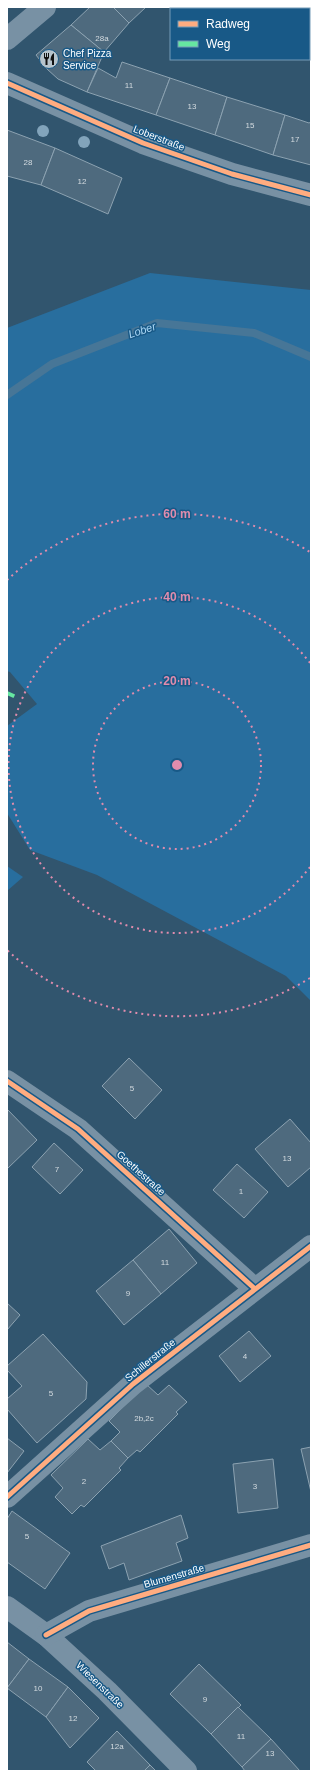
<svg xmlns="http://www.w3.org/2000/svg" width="318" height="1778" font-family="Arial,sans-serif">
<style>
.green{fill:#286e9e}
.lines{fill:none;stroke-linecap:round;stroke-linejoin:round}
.stream{stroke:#477697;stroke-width:8}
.building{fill:#4e6a7e;stroke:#8ca2b1}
.minor{stroke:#7891a4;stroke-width:22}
.quiet{stroke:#66e7a1;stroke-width:4;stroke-dasharray:8 4;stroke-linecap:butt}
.cycleway-casing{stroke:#185987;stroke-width:8}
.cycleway{stroke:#ffac80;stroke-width:5}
.tree{fill:#82a4bb}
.ring{fill:none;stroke:#e08cad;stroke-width:2;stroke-dasharray:2 4}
.labels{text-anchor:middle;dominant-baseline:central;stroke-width:3;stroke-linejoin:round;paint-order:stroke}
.number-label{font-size:8px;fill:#d3dadf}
.poi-label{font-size:10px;fill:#fff;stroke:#185987;text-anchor:start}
.street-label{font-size:10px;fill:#fff;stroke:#185987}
.water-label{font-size:11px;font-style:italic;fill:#aad7f5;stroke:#185987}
.centre{fill:#e08cad;stroke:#185987;stroke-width:2}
.ring-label{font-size:12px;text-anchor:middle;font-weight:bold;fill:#e08cad;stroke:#185987;stroke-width:3;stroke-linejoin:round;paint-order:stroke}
</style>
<rect width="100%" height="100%" fill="#31556e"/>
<g class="green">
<path d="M150 273 311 290V1001L286 976 97 875 30 850 7 813V726L37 704 10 672 7 671V328Z"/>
<path d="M7 866 23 877 7 891Z"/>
</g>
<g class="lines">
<path class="stream" d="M7 395 52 364 157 323 254 333 311 357"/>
</g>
<g class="building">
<path d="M90 7H113L129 23 104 52 71 25Z"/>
<path d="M113 7H146L129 23Z"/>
<path d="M273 7H300L301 9H274Z"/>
<path d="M71 25 104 52 87 92 58 79 47 69 36 55Z"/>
<path d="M122 62 170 78 156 115 87 92 98 68 116 78Z"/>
<path d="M170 78 227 97 215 135 156 115Z"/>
<path d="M227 97 285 115 273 155 215 135Z"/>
<path d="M285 115 309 123 311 122V165L273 155Z"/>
<path d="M7 130 55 148 41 185 7 176Z"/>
<path d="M55 148 122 178 108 214 41 185Z"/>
<path d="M129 1058 162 1090 135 1119 102 1086Z"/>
<path d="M7 1109 37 1140 7 1169Z"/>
<path d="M290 1119 311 1143V1167L288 1187 255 1149Z"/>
<path d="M54 1143 83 1170 60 1194 32 1167Z"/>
<path d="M237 1164 268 1192 244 1218 213 1190Z"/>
<path d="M169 1229 197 1263 161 1294 133 1260Z"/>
<path d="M133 1260 161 1294 124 1325 96 1291Z"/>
<path d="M7 1303 20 1315 7 1330Z"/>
<path d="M249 1331 271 1356 240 1382 219 1356Z"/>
<path d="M43 1334 87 1382 86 1399 37 1443 7 1409V1399L22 1386 7 1370V1366Z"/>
<path d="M146 1384 158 1395 169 1385 187 1402 176 1412 178 1414 140 1452 137 1450 128 1458 111 1441 120 1432 109 1421Z"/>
<path d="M7 1438 24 1451 7 1473Z"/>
<path d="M88 1439 100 1450 111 1441 128 1458 119 1468 121 1470 84 1507 81 1505 72 1514 55 1497 63 1488 51 1475Z"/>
<path d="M311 1447V1492L301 1449Z"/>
<path d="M273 1459 278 1508 238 1513 233 1464Z"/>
<path d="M12 1511 70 1553 45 1589 7 1562V1519Z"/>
<path d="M181 1515 188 1538 176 1543 182 1561 129 1580 124 1563 109 1569 101 1546Z"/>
<path d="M7 1642 29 1659 7 1688Z"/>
<path d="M29 1659 68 1687 46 1717 7 1688Z"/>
<path d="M199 1664 241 1705 211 1734 170 1694Z"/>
<path d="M68 1687 99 1718 70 1748 46 1717Z"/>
<path d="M238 1707 271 1739 242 1767 211 1734Z"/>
<path d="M117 1731 150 1765 144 1771H96L87 1762Z"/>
<path d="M271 1739 300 1771H245L242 1767Z"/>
<path d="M150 1765 156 1771H144Z"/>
</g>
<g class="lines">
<g class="minor">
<path d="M7 39 45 7"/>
<path d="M7 83 143 143 232 174 311 195"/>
<path d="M7 1081 78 1129 254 1288"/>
<path d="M7 1497 133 1384 311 1246"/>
<path d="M7 1607 46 1635 107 1691 186 1771"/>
<path d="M46 1635 89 1611 311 1545"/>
</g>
<path class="quiet" d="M7 693 16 697"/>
<defs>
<g id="cycleway">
<path d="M7 83 143 143 232 174 311 195"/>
<path d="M7 1081 78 1129 254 1288"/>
<path d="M7 1497 133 1384 311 1246"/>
<path d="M46 1635 89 1611 311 1545"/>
</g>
</defs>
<use href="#cycleway" class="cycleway-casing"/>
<use href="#cycleway" class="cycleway"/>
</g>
<g class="tree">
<circle cx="43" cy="131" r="6"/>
<circle cx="84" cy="142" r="6"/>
</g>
<g class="ring">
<circle cx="177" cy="765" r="84"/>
<path d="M310 867A168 168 0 1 1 310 663"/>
<path d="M310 978A251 251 0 0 1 7 950M7 580A251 251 0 0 1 310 552"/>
</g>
<defs>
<symbol id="restaurant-disc" viewBox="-11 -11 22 22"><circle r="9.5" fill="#b7c4cc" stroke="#185987"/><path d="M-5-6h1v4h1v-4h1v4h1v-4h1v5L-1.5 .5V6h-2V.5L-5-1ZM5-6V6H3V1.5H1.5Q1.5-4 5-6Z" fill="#111"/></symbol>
</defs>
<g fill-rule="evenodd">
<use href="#restaurant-disc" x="38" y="48" width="22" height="22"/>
</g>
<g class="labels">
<g class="number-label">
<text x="102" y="38">28a</text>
<text x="129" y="85">11</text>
<text x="192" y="106">13</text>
<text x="250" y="125">15</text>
<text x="295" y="139">17</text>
<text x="28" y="162">28</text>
<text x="82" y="181">12</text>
<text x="132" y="1088">5</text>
<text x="287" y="1158">13</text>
<text x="57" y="1169">7</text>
<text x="241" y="1191">1</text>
<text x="165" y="1262">11</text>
<text x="128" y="1293">9</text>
<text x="245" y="1356">4</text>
<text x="51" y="1393">5</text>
<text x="144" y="1418">2b,2c</text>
<text x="84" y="1481">2</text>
<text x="255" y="1486">3</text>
<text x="27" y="1536">5</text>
<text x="38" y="1688">10</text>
<text x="205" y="1699">9</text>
<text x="73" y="1718">12</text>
<text x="241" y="1736">11</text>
<text x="117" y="1746">12a</text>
<text x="270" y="1753">13</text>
</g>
<g class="poi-label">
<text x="63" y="53">Chef Pizza<tspan x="63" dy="12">Service</tspan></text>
</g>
<g class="street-label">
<text transform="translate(159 138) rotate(21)">Loberstraße</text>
<text transform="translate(141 1173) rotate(42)">Goethestraße</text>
<text transform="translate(150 1360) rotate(-39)">Schillerstraße</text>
<text transform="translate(174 1576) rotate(-16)">Blumenstraße</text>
<text transform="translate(100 1685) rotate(44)">Wiesenstraße</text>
</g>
<g class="water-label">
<text transform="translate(142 330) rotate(-19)">Lober</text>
</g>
</g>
<circle cx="177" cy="765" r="6" class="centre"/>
<g class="ring-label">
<text x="177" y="518">60 m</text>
<text x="177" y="601">40 m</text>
<text x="177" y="685">20 m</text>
</g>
<rect width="318" height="1778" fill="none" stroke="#ffffff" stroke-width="16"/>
<rect x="170" y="8" width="140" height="52" fill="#185987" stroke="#749bb7"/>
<rect x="178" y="21" width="20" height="6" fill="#ffac80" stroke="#749bb7"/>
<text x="206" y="28" font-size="12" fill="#ffffff">Radweg</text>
<rect x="178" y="41" width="20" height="6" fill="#66e7a1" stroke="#749bb7"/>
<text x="206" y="48" font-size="12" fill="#ffffff">Weg</text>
</svg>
